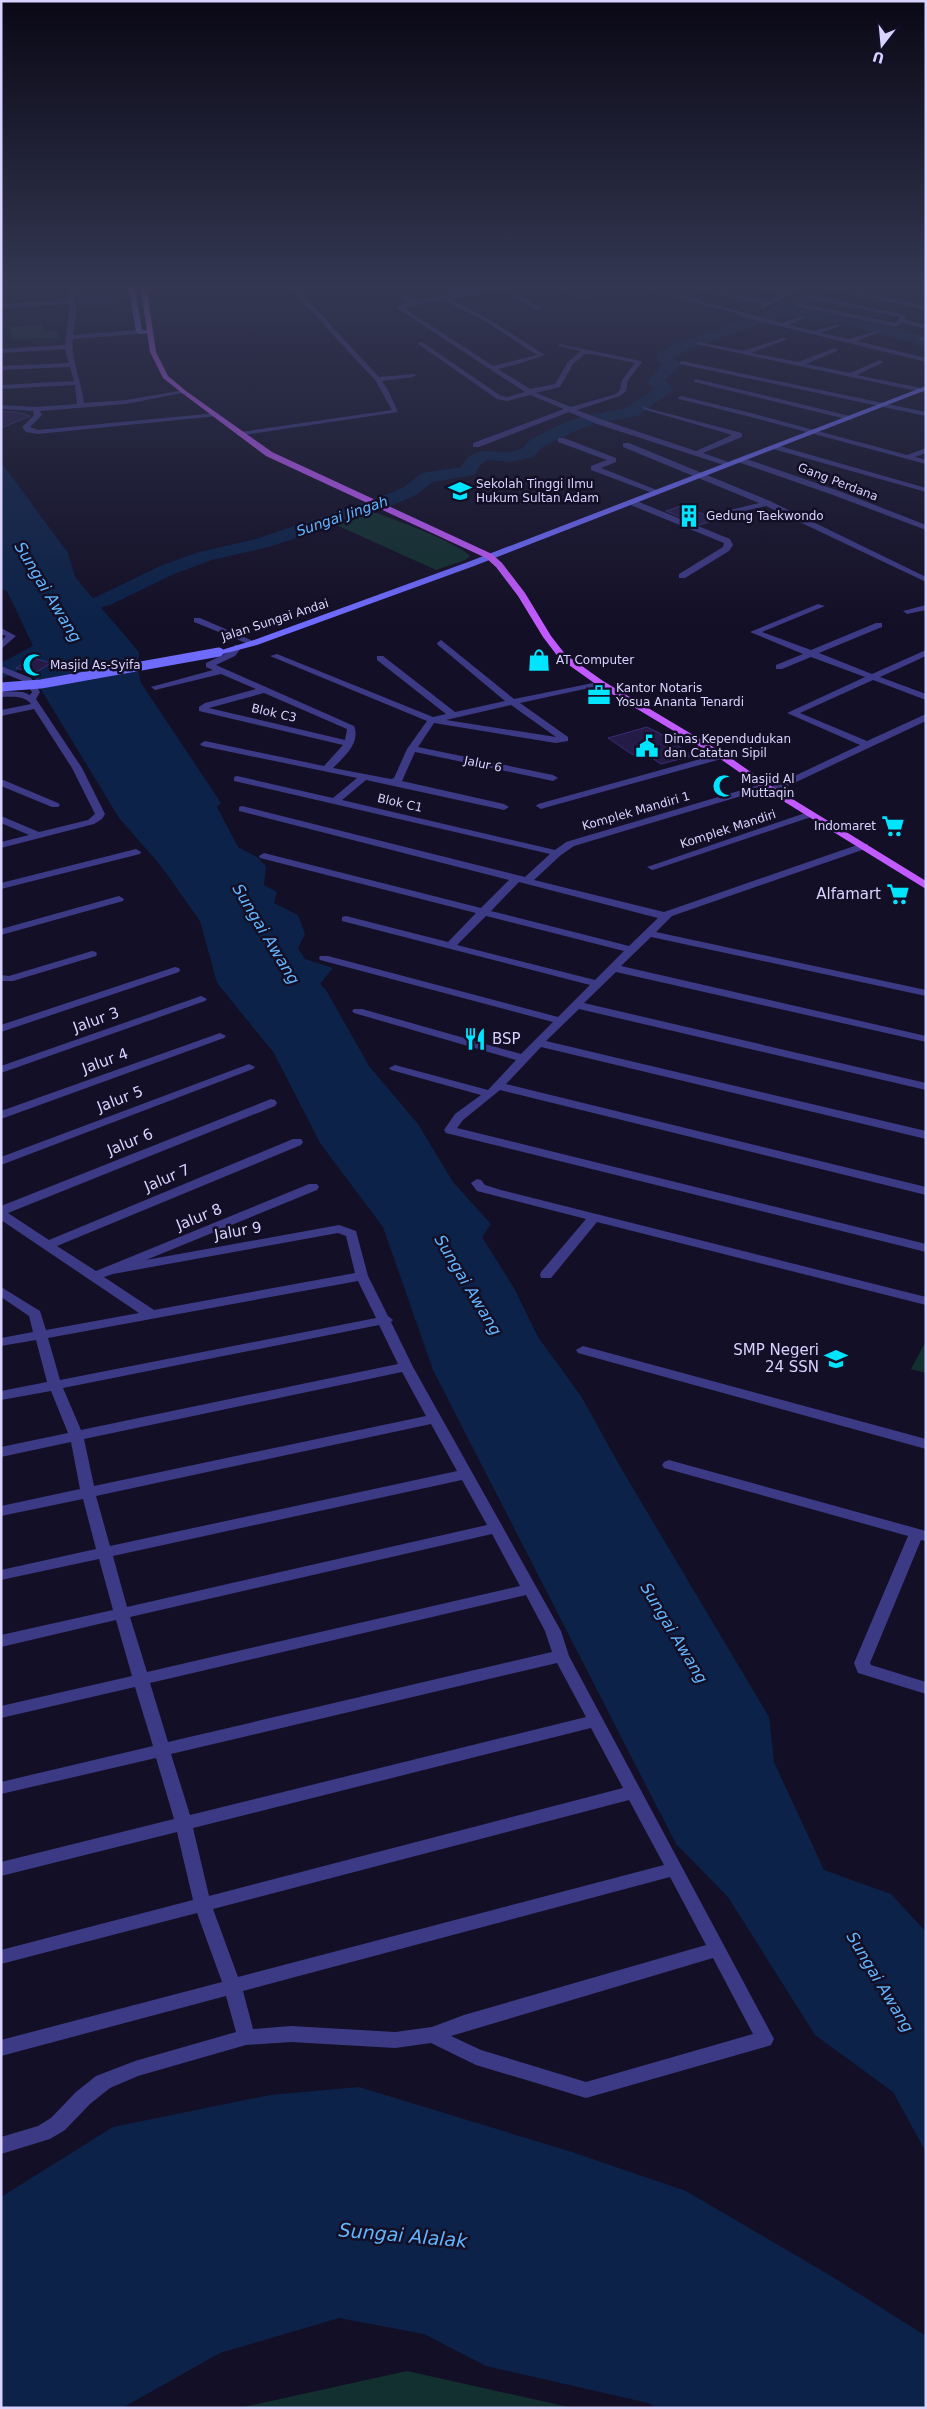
<svg xmlns="http://www.w3.org/2000/svg" width="927" height="2409" font-family="'DejaVu Sans',sans-serif">
<style>
.green{fill:#12302f}
.water{fill:#0c2248}
.lines{fill:none;stroke-linecap:round;stroke-linejoin:round}
.river{fill:#0c2248;fill-rule:evenodd}
.building{fill:#241b47;stroke:#3b2d73}
.street{fill:#3d3a85;fill-rule:evenodd}
.secondary{fill:#6f6bff;fill-rule:evenodd}
.primary{fill:#c25bff;fill-rule:evenodd}
.secondary-bridge{stroke:#6f6bff;stroke-width:9}
.labels{text-anchor:middle;dominant-baseline:central;stroke-width:5;stroke-linejoin:round;paint-order:stroke}
.far-street-label{font-size:12px;fill:#d9d4ff;stroke:#130f26}
.far-poi-label{font-size:12px;fill:#d9d4ff;stroke:#130f26;text-anchor:start}
.far-water-label{font-size:14px;font-style:italic;fill:#62b6ff;stroke:#130f26}
.poi-label{font-size:15px;fill:#d9d4ff;stroke:#130f26;text-anchor:end}
.street-label{font-size:15px;fill:#d9d4ff;stroke:#130f26}
.water-label{font-size:16px;font-style:italic;fill:#62b6ff;stroke:#130f26}
.near-water-label{font-size:19px;font-style:italic;fill:#62b6ff;stroke:#130f26}
</style>
<rect width="100%" height="100%" fill="#130f26"/>
<g class="green">
<path d="M42 325 43 331H59V338L12 340 9 327Z"/>
<path d="M369 510C392 519 455 541 470 556L465 560 436 570 332 523Z"/>
<path d="M926 1341V1373L911 1369Z"/>
<path d="M407 2371 573 2408H239Z"/>
</g>
<g class="water">
<path d="M1 462 68 553 75 577 139 652 138 669 141 683 221 803 217 807 238 847 257 857 266 866 264 885 277 892 274 903 298 915 305 934 298 948 305 959 333 968 320 984 326 990 369 1066 418 1124 453 1182 491 1224 482 1237 514 1288 538 1337 581 1396 621 1468 769 1717 774 1762 824 1870 891 1894 926 1932V2152L893 2092 815 2035 728 1897 676 1844 433 1370 383 1227 320 1143 274 1053 217 983 200 921 161 866 119 818 20 655 33 646 7 591 1 589Z"/>
<path d="M359 2087 572 2152 686 2191 831 2276 926 2336V2408H657L648 2403 486 2366 424 2334 339 2318 220 2353 122 2408H1V2197L113 2127 270 2095Z"/>
</g>
<g class="lines">
<g class="river">
<path d="M819 284H838L797 308 846 315 926 336V347L844 324 807 320 785 314 772 320 686 350 673 358 682 364 664 381 670 384 672 391 638 416 591 425 571 433 543 447 533 457 510 462 488 460 481 464 474 475 433 482 416 495 393 505 269 547 212 560 174 574 110 605 85 612 72 620 65 622 58 620 55 616 71 604 96 597 160 566 199 552 256 539 381 497 404 487 422 473 461 467 468 457 479 451 510 452 521 449 531 439 559 425 581 417 626 408 655 389 646 383 662 365 656 360 661 352 674 344 762 314Z"/>
<path d="M60 633 67 635 70 639 67 643 8 676 1 678V663L53 635Z"/>
</g>
</g>
<g class="building">
<path d="M77 284H121L123 300 115 301V304L78 305Z"/>
<path d="M1 411 17 412 31 416 1 428Z"/>
<path d="M681 506 717 519 700 525 666 511Z"/>
<path d="M33 658 51 663 35 673 16 668Z"/>
<path d="M647 727 667 737 692 756 661 764 643 752 633 755 608 738Z"/>
</g>
<g class="lines">
<g class="street">
<path d="M69 284H75L76 314 73 335 139 330 142 332 139 334 73 339C70 354 82 385 84 403L126 400 184 390 187 392 126 404 40 411 42 415 30 427 38 430 216 413 218 414V416L38 434 26 432 22 427 34 415 33 411 1 409V405L36 407 77 404 75 385 1 389V385L74 381 70 367 1 370V366L69 363 65 349 1 353V349L65 345 70 304 1 308V304L69 300Z"/>
<path d="M286 284H293L379 377 415 374 416 375 413 377 382 381 388 390 398 412 238 436 237 434 241 432 392 410 375 380Z"/>
<path d="M381 284H389L416 301 456 294 440 284H448L463 293 501 285 529 284 509 289 540 307V309H536L502 290 450 299 489 319 545 355 518 364 498 369 530 389 555 384 568 362 581 351 559 346V344L641 361 642 362 628 380 626 391 620 396 577 410 603 420 696 451 732 435 643 409V407L742 433V437L703 453 734 464 727 466 597 424 569 412 479 447H473V443L564 409 530 395 507 401 497 399 418 344V342H422L501 396 507 397 525 392 397 308V306L410 302ZM443 300 485 321 537 355 493 366 404 308ZM585 354H592L635 363 622 380 620 390 616 394 571 407 536 393 560 387 573 364Z"/>
<path d="M549 284H558L588 297 583 298Z"/>
<path d="M628 284H639L782 323 804 316V318L789 325 814 331 839 324V326L821 333 849 339 879 330V332L857 341 926 358V362L739 316 738 314Z"/>
<path d="M675 284H688L768 301 781 294 736 284H750L786 291 799 284H818L926 306V310L806 285 762 309 759 307 763 304Z"/>
<path d="M809 295 906 315 905 320 926 325V329L902 323 896 327 796 306 798 303 895 323 900 317 807 298Z"/>
<path d="M921 337 926 338V342L919 340V338Z"/>
<path d="M783 338 788 339 751 353 798 362 835 348 837 349V351L806 364 850 373 880 360 883 362 882 363 857 375 926 389V393L696 344 699 342 743 351Z"/>
<path d="M682 361 926 412V416L680 364V362Z"/>
<path d="M696 379 850 416 854 418 850 420 694 382V380Z"/>
<path d="M681 396 751 413 907 455 926 448V453L915 457 926 460V464L747 416 679 399 678 398Z"/>
<path d="M558 438H564L616 458V462L601 468 662 492 655 494 591 470V466L607 460 558 442Z"/>
<path d="M623 443H629L770 501 926 577V582L766 506 722 516V512L759 503 623 447Z"/>
<path d="M776 445 926 488V492L773 449 772 447Z"/>
<path d="M738 458H744L839 491 926 525V530L833 495 738 462Z"/>
<path d="M628 500H634L730 539 733 545 729 551 685 578H679V574L723 547 724 543 628 504Z"/>
<path d="M818 604 825 606 762 632 811 650 876 623H882V627L819 653 872 674 926 650V656L880 677 926 694V700L873 680 800 713 867 741 926 714V721L775 792H769V788L860 745 787 713 865 677 811 657 782 669H776V665L803 654 750 632Z"/>
<path d="M926 605V610L907 614 903 611Z"/>
<path d="M194 618H200L258 643 251 645 194 622Z"/>
<path d="M1 628 16 636 1 649V641L6 636 1 634Z"/>
<path d="M441 640 514 699 603 681V685L520 703 568 737V741L556 743 434 723 418 747 553 775 558 778 553 781 415 752 402 781 504 804 509 807 504 810 366 780 342 800 555 850 566 842 762 784H768V788L574 846 561 855 534 880 664 912 860 844H868V848L672 916 656 932 926 990V996L651 937 621 966 926 1036V1042L616 972 584 1003 926 1083V1090L579 1009 546 1041 926 1131V1139L541 1047 506 1084 926 1187V1195L500 1090 463 1120 457 1128 926 1244V1252L446 1133 444 1130 455 1114 481 1095 391 1070 389 1068 395 1065 488 1090 516 1060 354 1013 352 1011 354 1009H362L521 1054 553 1022 320 960 319 958 320 956H328L558 1017 590 985 342 921V917L346 916 448 942 476 913 260 858 259 856 264 853 481 908 509 880 239 811V807L242 806 525 877 550 854 234 781V777L237 776 333 798 357 778 202 746 200 744 205 741 324 766 343 745 199 711V707L205 703 256 689 221 674 155 690 151 687 213 670 206 667V663L229 652 235 645H241L242 647 235 656 216 665 354 726C361 743 344 757 333 768L391 779 394 778 407 749 427 721 270 656 277 654 433 717 446 714 377 660V656H383L455 712 505 701 438 645 437 643ZM264 693 347 729 345 740 209 708ZM511 705 556 737 446 720ZM519 882 658 918 629 946 491 911ZM486 916 624 951 595 980 457 945Z"/>
<path d="M1 666 31 678 40 692 36 699 82 768 105 814 102 819 94 824 1 848V842L29 835 1 823V816L39 832 88 820 95 814 72 768 34 709 1 716V710L31 704C24 695 12 697 1 697V691L23 692 30 695 32 692 25 682 1 672Z"/>
<path d="M722 753 725 754V758L544 808 541 809 536 806 538 804Z"/>
<path d="M1 779 58 803 60 805 58 807H52L1 786Z"/>
<path d="M811 811 816 814 814 816 656 869 652 870 647 867Z"/>
<path d="M136 849 141 852 140 854 1 889V883Z"/>
<path d="M119 896 124 899 123 901 1 935V929Z"/>
<path d="M92 951 96 952 97 954 96 956 13 981H1V975L9 976Z"/>
<path d="M175 967 179 968 180 970 179 972 1 1032V1025Z"/>
<path d="M201 996 207 999 205 1001 1 1073V1066Z"/>
<path d="M220 1033 226 1036 224 1038 1 1119V1111Z"/>
<path d="M249 1064 255 1067 253 1069 1 1165V1157Z"/>
<path d="M271 1099 275 1100 277 1103 275 1106 8 1213 49 1240 293 1139H301L303 1142 301 1145 57 1246 96 1271 309 1184H317L319 1187 317 1190 146 1260 339 1225 356 1231 368 1276 388 1316 393 1320 391 1322 413 1367 561 1631 569 1656 774 2039 771 2045 765 2047 586 2098 476 2065 431 2043 395 2048 291 2042 246 2045 138 2076 110 2088 90 2104 65 2130 50 2139 1 2154V2137L38 2126 51 2118 76 2092 96 2076 135 2061 236 2032 226 1996 1 2056V2040L222 1982 197 1913 1 1964V1950L193 1900 177 1832 1 1876V1862L174 1819 156 1758 1 1794V1782L153 1746 135 1687 1 1718V1706L132 1676 116 1620 1 1647V1635L113 1610 99 1559 1 1580V1570L96 1549 83 1499 1 1516V1506L80 1489 71 1442 1 1457V1447L68 1433 51 1391 1 1400V1391L47 1382 36 1340 1 1346V1338L33 1332 29 1316 1 1297V1287L40 1311 46 1330 139 1313 1 1220V1206ZM338 1233 346 1236 355 1273 154 1310 104 1277 113 1274ZM358 1281 376 1318 60 1380 48 1338ZM379 1325 398 1364 81 1430 63 1388ZM402 1372 426 1416 94 1486 84 1439ZM431 1424 457 1471 110 1546 96 1496ZM462 1480 487 1525 127 1607 113 1556ZM492 1534 520 1586 147 1672 130 1617ZM526 1595 545 1631 552 1652 168 1742 150 1683ZM557 1663 586 1717 190 1815 171 1754ZM591 1728 623 1788 209 1896 193 1828ZM629 1800 664 1865 238 1977 213 1909ZM670 1877 706 1945 464 2015 432 2027 395 2032 291 2026 253 2029 243 1991ZM713 1958 753 2034 586 2082 481 2050 451 2036Z"/>
<path d="M477 1179 481 1180 485 1185 501 1190 926 1297V1305L597 1222 551 1278H541L540 1275 541 1272 586 1219 477 1191 471 1183Z"/>
<path d="M583 1346 926 1439V1449L578 1353 576 1350Z"/>
<path d="M669 1460 926 1531V1541L921 1540 870 1663 871 1665 926 1682V1694L858 1673 854 1663 908 1536 664 1468 662 1465 664 1462Z"/>
</g>
<g class="secondary">
<path d="M128 284H134L142 330 152 331V333L139 334 136 332Z"/>
<path d="M926 386V390L474 566 257 645 219 655 215 652 251 641 468 562Z"/>
</g>
<path class="primary" d="M140 284H146L156 352 168 376 186 391 272 452 492 554 502 563 525 593 551 636 565 654 603 681 725 754 768 784 926 881V889L762 788 719 758 597 685 559 658 543 637 518 596 496 567 486 558 266 456 182 393 163 378 150 352Z"/>
<path class="secondary-bridge" d="M1 687 41 684 219 652"/>
</g>
<linearGradient id="sky" x2="0" y2="1"><stop stop-color="#0a0815"/><stop offset="0.46" stop-color="#333752"/><stop offset="1" stop-color="#333752" stop-opacity="0"/></linearGradient>
<rect width="927" height="622" fill="url(#sky)"/>
<defs>
<symbol id="university-bare" viewBox="-9 -9 18 18"><path d="M0-5L7-2L0 1L-7-2ZM-4 1L0 2.5L4 1V4Q0 6-4 4Z" fill="#00e5ff" stroke="#130f26" stroke-width="2.5" paint-order="stroke"/></symbol>
<symbol id="building-bare" viewBox="-9 -9 18 18"><path d="M-4-6H4V6H1V3H-1V6H-4ZM-2.5-4.3h1.7v1.8h-1.7ZM.8-4.3h1.7v1.8H.8ZM-2.5-1h1.7V.8h-1.7ZM.8-1h1.7V.8H.8Z" fill="#00e5ff" stroke="#130f26" stroke-width="2.5" paint-order="stroke"/></symbol>
<symbol id="shop-bare" viewBox="-9 -9 18 18"><path d="M-5-2.5h2.3a2.7 3.5 0 0 1 5.4 0H5L5.5 6h-11ZM-1.5-2.5h3a1.5 2.3 0 0 0-3 0Z" fill="#00e5ff" stroke="#130f26" stroke-width="2.5" paint-order="stroke"/></symbol>
<symbol id="mosque-bare" viewBox="-9 -9 18 18"><path d="M3.5-4.9A6 6 0 1 0 3.5 4.9A5 5 0 1 1 3.5-4.9Z" fill="#00e5ff" stroke="#130f26" stroke-width="2.5" paint-order="stroke"/></symbol>
<symbol id="office-bare" viewBox="-9 -9 18 18"><path d="M-6-3h4V-5.5h4V-3h4V5H-6ZM-1-4.5V-3h2v-1.5ZM-6 0V1H6V0Z" fill="#00e5ff" stroke="#130f26" stroke-width="2.5" paint-order="stroke"/></symbol>
<symbol id="civic-bare" viewBox="-9 -9 18 18"><path d="M-.6-6.5H3V-4.5H.6V-3L4-1V1h2V6H-6V1h2V-1L-.6-3ZM-1.2 2.5V6h2.4V2.5Z" fill="#00e5ff" stroke="#130f26" stroke-width="2.5" paint-order="stroke"/></symbol>
<symbol id="supermarket-bare" viewBox="-9 -9 18 18"><path d="M-6-5.5h2.5l.6 2H6L4.5 2H-2.5L-4.4-4H-6ZM-1.5 3.2a1.3 1.3 0 1 0 .1 0ZM3 3.2a1.3 1.3 0 1 0 .1 0Z" fill="#00e5ff" stroke="#130f26" stroke-width="2.5" paint-order="stroke"/></symbol>
<symbol id="restaurant-bare" viewBox="-9 -9 18 18"><path d="M-5-6h1v4h1v-4h1v4h1v-4h1v5L-1.5 .5V6h-2V.5L-5-1ZM5-6V6H3V1.5H1.5Q1.5-4 5-6Z" fill="#00e5ff" stroke="#130f26" stroke-width="2.5" paint-order="stroke"/></symbol>
<symbol id="school-bare" viewBox="-9 -9 18 18"><path d="M0-5L7-2L0 1L-7-2ZM-4 1L0 2.5L4 1V4Q0 6-4 4Z" fill="#00e5ff" stroke="#130f26" stroke-width="2.5" paint-order="stroke"/></symbol>
</defs>
<g fill-rule="evenodd">
<use href="#university-bare" x="444" y="475" width="32" height="32"/>
<use href="#building-bare" x="673" y="500" width="32" height="32"/>
<use href="#shop-bare" x="523" y="644" width="32" height="32"/>
<use href="#mosque-bare" x="18" y="649" width="32" height="32"/>
<use href="#office-bare" x="583" y="679" width="32" height="32"/>
<use href="#civic-bare" x="631" y="730" width="32" height="32"/>
<use href="#mosque-bare" x="708" y="770" width="32" height="32"/>
<use href="#supermarket-bare" x="877" y="810" width="32" height="32"/>
<use href="#supermarket-bare" x="882" y="878" width="32" height="32"/>
<use href="#restaurant-bare" x="459" y="1023" width="32" height="32"/>
<use href="#school-bare" x="820" y="1343" width="32" height="32"/>
</g>
<g class="labels">
<g class="far-street-label">
<text transform="translate(838 482) rotate(21)">Gang Perdana</text>
<text transform="translate(275 620) rotate(-18)">Jalan Sungai Andai</text>
<text transform="translate(274 713) rotate(13)">Blok C3</text>
<text transform="translate(483 764) rotate(12)">Jalur 6</text>
<text transform="translate(400 803) rotate(13)">Blok C1</text>
<text transform="translate(636 811) rotate(-16)">Komplek Mandiri 1</text>
<text transform="translate(728 829) rotate(-18)">Komplek Mandiri</text>
</g>
<g class="far-poi-label">
<text x="476" y="484">Sekolah Tinggi Ilmu<tspan x="476" dy="14">Hukum Sultan Adam</tspan></text>
<text x="706" y="516">Gedung Taekwondo</text>
<text x="556" y="660">AT Computer</text>
<text x="50" y="665">Masjid As-Syifa</text>
<text x="616" y="688">Kantor Notaris<tspan x="616" dy="14">Yosua Ananta Tenardi</tspan></text>
<text x="664" y="739">Dinas Kependudukan<tspan x="664" dy="14">dan Catatan Sipil</tspan></text>
<text x="741" y="779">Masjid Al<tspan x="741" dy="14">Muttaqin</tspan></text>
<text x="876" y="826" text-anchor="end">Indomaret</text>
</g>
<g class="far-water-label">
<text transform="translate(342 516) rotate(-19)">Sungai Jingah</text>
</g>
<g class="poi-label">
<text x="881" y="894">Alfamart</text>
<text x="492" y="1039" text-anchor="start">BSP</text>
<text x="819" y="1350">SMP Negeri<tspan x="819" dy="17">24 SSN</tspan></text>
</g>
<g class="street-label">
<text transform="translate(96 1020) rotate(-20)">Jalur 3</text>
<text transform="translate(105 1061) rotate(-20)">Jalur 4</text>
<text transform="translate(120 1099) rotate(-21)">Jalur 5</text>
<text transform="translate(130 1142) rotate(-22)">Jalur 6</text>
<text transform="translate(167 1178) rotate(-23)">Jalur 7</text>
<text transform="translate(199 1217) rotate(-22)">Jalur 8</text>
<text transform="translate(238 1231) rotate(-10)">Jalur 9</text>
</g>
<g class="water-label">
<text transform="translate(48 592) rotate(59)">Sungai Awang</text>
<text transform="translate(266 934) rotate(59)">Sungai Awang</text>
<text transform="translate(468 1285) rotate(59)">Sungai Awang</text>
<text transform="translate(674 1633) rotate(59)">Sungai Awang</text>
<text transform="translate(880 1982) rotate(59)">Sungai Awang</text>
</g>
<g class="near-water-label">
<text transform="translate(403 2235) rotate(5)">Sungai Alalak</text>
</g>
</g>
<rect width="927" height="2409" fill="none" stroke="#d9d4ff" stroke-width="5"/>
<g transform="translate(882 45) rotate(196)" stroke="#130f26" stroke-width="4" paint-order="stroke">
<path d="M0-4L9 19L0 12L-9 19Z" fill="#d9d4ff"/>
<text y="-8" font-size="14" font-weight="bold" text-anchor="middle" fill="#d9d4ff">U</text>
</g>
</svg>
